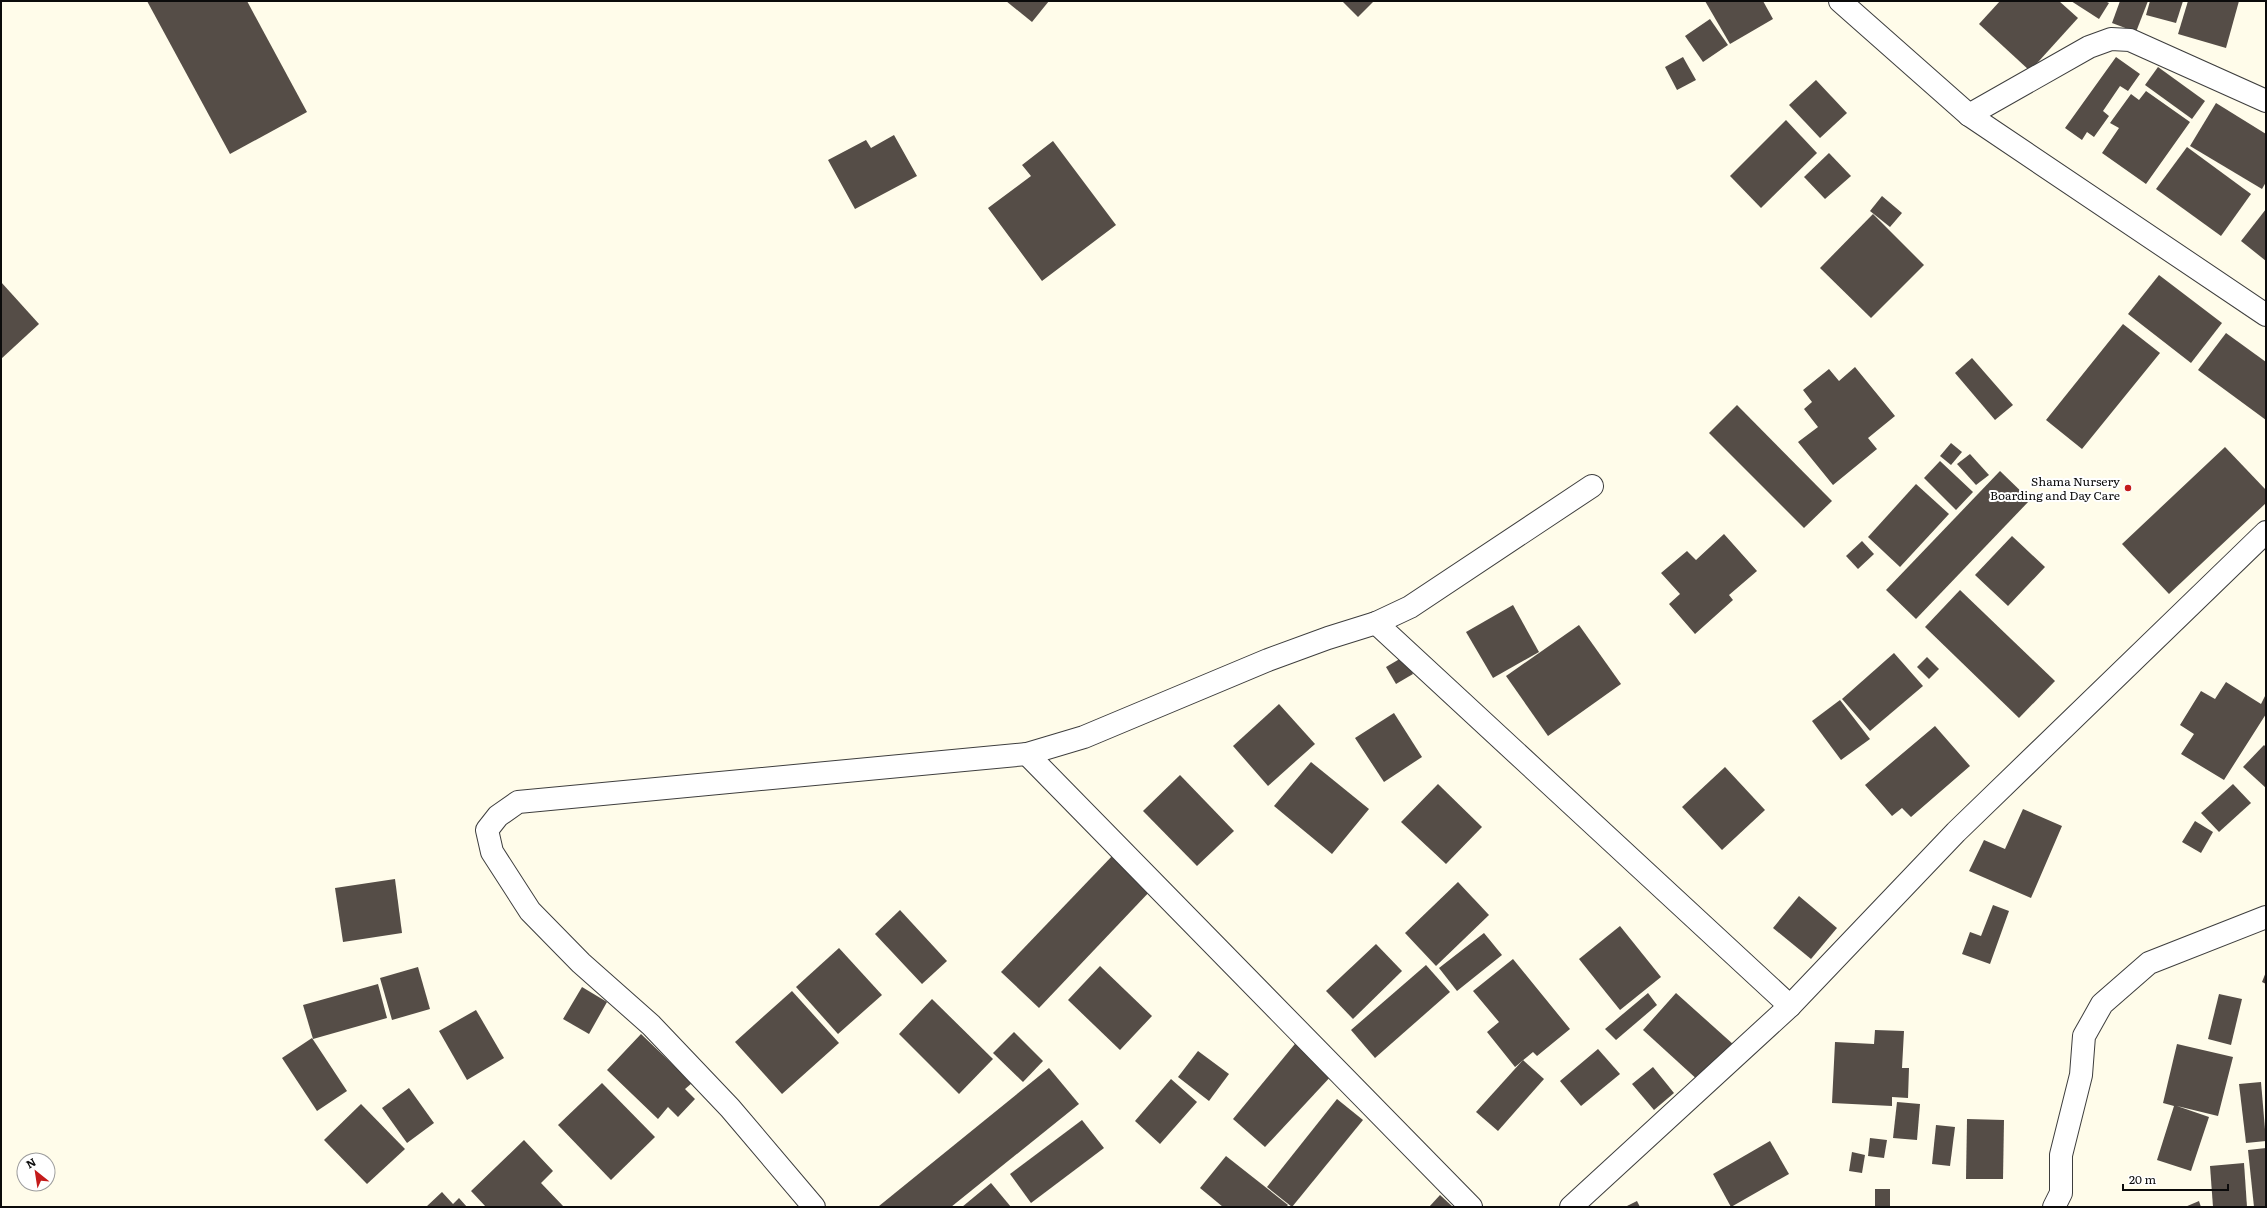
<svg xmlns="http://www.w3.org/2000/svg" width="2267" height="1208" font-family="Literata,serif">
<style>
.building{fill:#554d47}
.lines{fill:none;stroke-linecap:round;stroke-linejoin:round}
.minor-casing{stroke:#3e3e3e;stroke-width:24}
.minor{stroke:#fff;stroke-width:22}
.poi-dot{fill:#c41b1b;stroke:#fff;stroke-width:1.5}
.labels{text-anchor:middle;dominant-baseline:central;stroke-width:4;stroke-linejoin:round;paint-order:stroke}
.poi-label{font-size:12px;fill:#0b0b0b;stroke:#fff;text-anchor:end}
</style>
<rect width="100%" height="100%" fill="#fffcea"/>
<g class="building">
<path d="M147 1H247L307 112 230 154Z"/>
<path d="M1006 1H1049L1032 22Z"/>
<path d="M1342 1H1374L1358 17Z"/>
<path d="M1705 1H1763L1773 19 1730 44Z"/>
<path d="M2000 1H2059L2078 18 2030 71 1979 24Z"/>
<path d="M2071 1H2105L2109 3 2099 19Z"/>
<path d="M2120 1H2148L2136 32 2112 23Z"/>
<path d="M2150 1H2183L2176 23 2146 15Z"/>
<path d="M2188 1H2239L2226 48 2178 34Z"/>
<path d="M1710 19 1728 45 1703 62 1685 36Z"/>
<path d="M1683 57 1696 80 1677 90 1665 67Z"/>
<path d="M2116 57 2140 74 2128 91 2120 86 2103 111 2109 116 2094 137 2087 132 2082 140 2065 128Z"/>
<path d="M2158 67 2205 101 2192 119 2145 85Z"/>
<path d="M1816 80 1847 113 1820 138 1789 105Z"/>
<path d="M2146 91 2190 122 2146 184 2102 153 2119 128 2110 123 2131 94 2139 100Z"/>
<path d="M2216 103 2266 134V182L2262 189 2190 146Z"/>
<path d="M1786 120 1817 153 1761 208 1730 176Z"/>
<path d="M894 135 917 176 855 209 828 160 866 140 871 148Z"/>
<path d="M1053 141 1116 225 1042 281 988 208 1031 176 1022 165Z"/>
<path d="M2187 147 2251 194 2221 236 2156 189Z"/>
<path d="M1829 153 1851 176 1825 199 1804 177Z"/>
<path d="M1882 196 1902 213 1890 227 1870 211Z"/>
<path d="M2266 209V261L2241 241Z"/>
<path d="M1873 214 1924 265 1871 318 1820 268Z"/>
<path d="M2159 275 2222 323 2191 363 2128 314Z"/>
<path d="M1 282 39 324 1 359Z"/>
<path d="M2123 324 2160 353 2082 449 2046 420Z"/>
<path d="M2226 333 2266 362V420L2198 370Z"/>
<path d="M1972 358 2013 405 1995 420 1955 373Z"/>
<path d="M1855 367 1895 416 1868 438 1877 449 1833 485 1798 442 1818 427 1804 409 1812 402 1803 390 1829 369 1839 381Z"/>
<path d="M1737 405 1832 501 1804 528 1709 433Z"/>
<path d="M1951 443 1962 452 1951 465 1940 456Z"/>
<path d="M2225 447 2266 490V503L2169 594 2122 544Z"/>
<path d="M1970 454 1989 475 1976 485 1957 464Z"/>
<path d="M1940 461 1973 492 1956 510 1924 478Z"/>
<path d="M2000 471 2030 500 1916 619 1886 590Z"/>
<path d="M1916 484 1949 514 1900 567 1868 537Z"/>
<path d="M1724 534 1757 571 1729 595 1733 600 1695 634 1669 604 1680 594 1661 573 1687 551 1696 560Z"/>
<path d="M2012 536 2045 567 2008 606 1975 575Z"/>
<path d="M1862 541 1874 554 1858 569 1846 556Z"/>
<path d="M1960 590 2055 681 2019 718 1925 627Z"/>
<path d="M1513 605 1539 652 1493 678 1466 632Z"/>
<path d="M1579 625 1621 684 1548 736 1506 676Z"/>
<path d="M1894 653 1923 686 1870 731 1842 699Z"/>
<path d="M1403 657 1413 674 1396 684 1386 667Z"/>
<path d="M1927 657 1939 669 1929 679 1917 667Z"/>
<path d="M2226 682 2261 704 2266 694V714L2224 780 2181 754 2194 734 2180 725 2201 691 2215 699Z"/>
<path d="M1840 700 1870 739 1841 760 1812 721Z"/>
<path d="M1279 704 1315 744 1268 786 1233 746Z"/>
<path d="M1394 713 1422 757 1384 782 1355 738Z"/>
<path d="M1935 726 1970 766 1911 817 1902 808 1892 816 1865 785Z"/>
<path d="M2264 745 2266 747V788L2243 767Z"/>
<path d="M1311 762 1369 809 1332 854 1274 806Z"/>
<path d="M1725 767 1765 810 1722 850 1682 807Z"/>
<path d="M1180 775 1234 831 1197 866 1143 811Z"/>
<path d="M1438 784 1482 827 1446 864 1401 822Z"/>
<path d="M2233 784 2251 803 2219 832 2201 813Z"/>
<path d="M2023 809 2062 826 2031 898 1969 871 1984 840 2005 849Z"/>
<path d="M2195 821 2213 832 2201 853 2182 842Z"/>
<path d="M1115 853 1153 888 1039 1008 1001 972Z"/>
<path d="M395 879 402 933 343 942 335 888Z"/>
<path d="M1458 882 1489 915 1436 966 1405 933Z"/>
<path d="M1799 896 1837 928 1811 959 1773 928Z"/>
<path d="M1993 905 2009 911 1990 964 1962 954 1970 932 1981 936Z"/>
<path d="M900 910 947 961 922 984 875 934Z"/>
<path d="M1620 926 1661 977 1620 1010 1579 959Z"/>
<path d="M1484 933 1502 955 1457 991 1439 968Z"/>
<path d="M1376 944 1402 971 1353 1019 1326 991Z"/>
<path d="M839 948 882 995 838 1034 796 987Z"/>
<path d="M1513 959 1570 1029 1537 1056 1533 1052 1515 1067 1487 1032 1499 1022 1473 991Z"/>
<path d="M1426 965 1450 992 1375 1058 1351 1030Z"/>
<path d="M1100 966 1152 1016 1120 1050 1068 1000Z"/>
<path d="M418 967 430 1009 392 1020 380 978Z"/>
<path d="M2266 972V984L2262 982Z"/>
<path d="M378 984 387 1018 313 1039 303 1005Z"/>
<path d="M582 987 607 1002 589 1034 563 1019Z"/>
<path d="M792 991 839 1043 782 1094 735 1042Z"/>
<path d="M1648 993 1657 1005 1616 1040 1605 1029Z"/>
<path d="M1676 993 1734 1045 1700 1082 1643 1030Z"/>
<path d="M2219 994 2242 999 2231 1045 2208 1039Z"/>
<path d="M932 999 993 1059 959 1094 899 1034Z"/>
<path d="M476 1010 504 1058 467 1080 439 1031Z"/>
<path d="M1875 1030 1904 1031 1902 1068H1909L1908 1098 1892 1097V1106L1832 1103 1835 1042 1874 1044Z"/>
<path d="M1014 1032 1043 1061 1023 1082 993 1053Z"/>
<path d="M641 1034 692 1083 685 1089 695 1099 678 1117 668 1107 658 1119 607 1070Z"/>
<path d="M312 1038 347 1091 317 1111 282 1058Z"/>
<path d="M1299 1039 1333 1074 1265 1147 1233 1119Z"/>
<path d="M2177 1044 2233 1057 2218 1116 2177 1106 2209 1117 2191 1171 2157 1160 2174 1106 2163 1103Z"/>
<path d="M1598 1049 1620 1074 1581 1106 1560 1081Z"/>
<path d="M1198 1051 1229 1074 1209 1101 1178 1077Z"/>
<path d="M1523 1060 1544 1079 1498 1131 1476 1112Z"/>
<path d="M1653 1067 1674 1093 1654 1110 1632 1084Z"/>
<path d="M1049 1068 1079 1104 951 1207 879 1206Z"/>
<path d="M1171 1079 1197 1102 1160 1144 1135 1121Z"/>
<path d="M2261 1082 2266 1141 2246 1143 2239 1084Z"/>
<path d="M602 1083 655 1137 611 1180 558 1125Z"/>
<path d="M409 1088 434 1123 407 1143 382 1108Z"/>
<path d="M1337 1099 1363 1120 1292 1207 1267 1187Z"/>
<path d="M1897 1102 1920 1104 1917 1140 1893 1138Z"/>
<path d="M361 1104 405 1149 367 1184 324 1140Z"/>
<path d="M1967 1119 2004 1120 2003 1179H1966Z"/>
<path d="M1082 1120 1104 1148 1031 1203 1010 1174Z"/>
<path d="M1936 1125 1955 1127 1950 1166 1932 1164Z"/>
<path d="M1870 1138 1887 1140 1884 1158 1868 1156Z"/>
<path d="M524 1140 553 1171 541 1183 564 1207H486L471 1191Z"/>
<path d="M1770 1141 1789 1174 1731 1207 1713 1174Z"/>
<path d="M2266 1148V1207H2254L2248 1150Z"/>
<path d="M1852 1152 1865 1155 1862 1173 1849 1171Z"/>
<path d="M1226 1156 1288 1205 1286 1207H1223L1200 1188Z"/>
<path d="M2244 1163 2247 1207H2213L2210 1166Z"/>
<path d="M991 1183 1011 1207H962Z"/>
<path d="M1875 1189H1890V1207L1875 1206Z"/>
<path d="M442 1192 453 1204 459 1198 467 1207H426Z"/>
<path d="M1440 1195 1453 1207H1429Z"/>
<path d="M1637 1201 1640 1207H1625Z"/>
<path d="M2199 1201 2201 1207H2185Z"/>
</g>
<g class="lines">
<defs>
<g id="minor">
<path d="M1840 1 1969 115 2266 315"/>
<path d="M1969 115 2089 47 2111 39 2130 40 2266 101"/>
<path d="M1376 623 1790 1006"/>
<path d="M1027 754 1471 1207"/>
<path d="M814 1207 730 1108 651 1025 581 963 530 911 492 852 487 830 498 816 518 802 1027 754 1084 737 1268 660 1328 638 1376 623 1410 607 1592 486"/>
<path d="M1571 1207 1790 1006 1956 832 2266 532"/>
<path d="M2054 1207 2061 1193V1155L2081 1075 2084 1036 2102 1004 2149 963 2266 917"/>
</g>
</defs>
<use href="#minor" class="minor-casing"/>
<use href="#minor" class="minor"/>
</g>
<circle class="poi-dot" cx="2128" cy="488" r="4"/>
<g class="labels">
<g class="poi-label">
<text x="2120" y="481">Shama Nursery<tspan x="2120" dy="14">Boarding and Day Care</tspan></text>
</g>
</g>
<rect width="2267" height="1208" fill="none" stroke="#0b0b0b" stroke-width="4"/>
<g transform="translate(36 1172) rotate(330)"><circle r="19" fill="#ffffff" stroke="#9d9d9d"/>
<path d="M0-3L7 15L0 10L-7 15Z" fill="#c41b1b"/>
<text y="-6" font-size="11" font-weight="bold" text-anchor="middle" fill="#0b0b0b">N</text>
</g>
<path d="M2123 1184v6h105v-6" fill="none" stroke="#0b0b0b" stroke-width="2"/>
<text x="2129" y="1184" font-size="12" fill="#0b0b0b" stroke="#ffffff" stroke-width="3" paint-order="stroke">20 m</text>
</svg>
